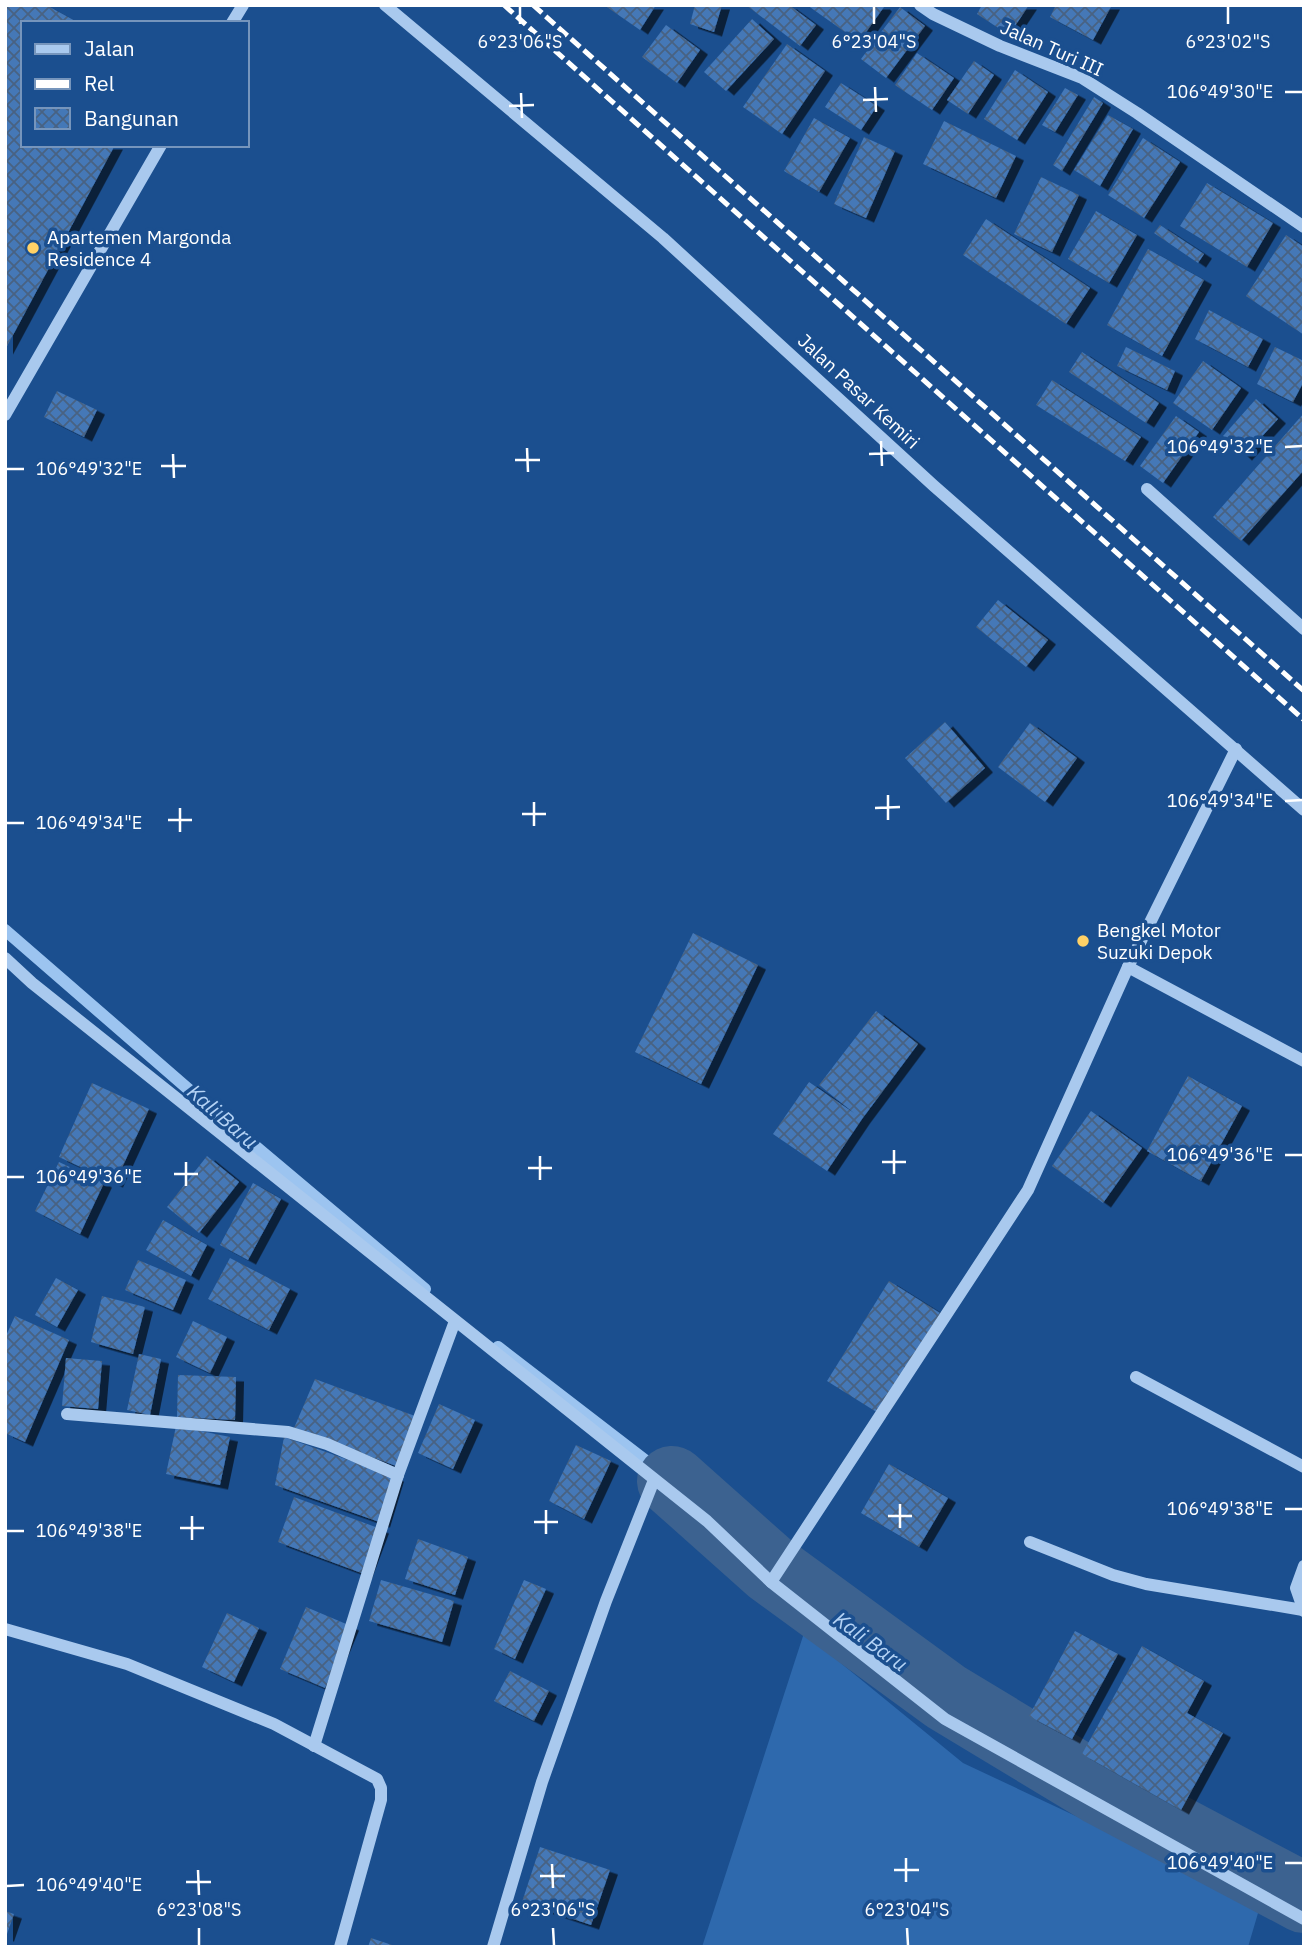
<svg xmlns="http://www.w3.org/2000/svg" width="1309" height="1952" font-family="'IBM Plex Sans',sans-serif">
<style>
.grass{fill:#2e69ad}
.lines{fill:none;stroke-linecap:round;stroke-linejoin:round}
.stream{stroke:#9cc4f0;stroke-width:12}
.river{stroke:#3c6290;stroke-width:70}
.building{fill:url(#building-cross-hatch);filter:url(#shadow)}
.minor{stroke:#a9c9ee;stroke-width:12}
.rail{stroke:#fff;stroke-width:5;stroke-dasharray:12 5;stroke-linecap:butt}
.ticks{fill:none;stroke:#fff;stroke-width:2.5}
.poi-dot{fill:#ffd166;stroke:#1b4f8f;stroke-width:2.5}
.labels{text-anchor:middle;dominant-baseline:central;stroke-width:7;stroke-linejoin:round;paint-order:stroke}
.street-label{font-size:19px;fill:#fff;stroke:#1b4f8f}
.poi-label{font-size:19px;fill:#fff;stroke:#1b4f8f;text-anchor:start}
.water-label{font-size:21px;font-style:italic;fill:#b5d3f5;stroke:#1b4f8f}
.ticks-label{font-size:18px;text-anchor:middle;fill:#fff;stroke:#1b4f8f;stroke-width:7;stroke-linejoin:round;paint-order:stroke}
</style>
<defs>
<pattern id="building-cross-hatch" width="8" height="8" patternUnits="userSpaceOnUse" patternTransform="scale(1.75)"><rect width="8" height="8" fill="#4478b7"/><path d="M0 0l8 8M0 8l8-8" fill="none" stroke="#486282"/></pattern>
<filter id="shadow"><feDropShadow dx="8" dy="4.5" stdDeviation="0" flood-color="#0009"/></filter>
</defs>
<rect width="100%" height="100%" fill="#1b4f8f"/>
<path class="grass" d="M804 1633 963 1763 1261 1903 1248 1947H702Z"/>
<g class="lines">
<g class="stream">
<path d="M5 930 217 1114 425 1289"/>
<path d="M498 1347 672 1481"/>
</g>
<path class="river" d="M672 1481 772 1570 946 1697 1100 1790 1304 1898"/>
</g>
<g class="building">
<path d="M5 5H46L79 23H23V145H115L5 350Z"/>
<path d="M604 5H656L640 30Z"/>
<path d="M695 5H722L714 32 690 24Z"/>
<path d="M746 5H789L816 25 800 46Z"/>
<path d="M807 5H882L884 7 859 42Z"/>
<path d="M982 5H1029L1009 35 977 14Z"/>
<path d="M1056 5H1112L1093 40 1050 17Z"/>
<path d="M900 7 925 26 886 78 861 59Z"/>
<path d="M752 19 774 39 726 91 704 72Z"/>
<path d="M666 25 700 50 677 83 642 57Z"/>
<path d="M787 44 825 71 782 134 743 107Z"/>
<path d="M917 53 954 78 932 110 895 85Z"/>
<path d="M974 61 994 75 968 114 947 100Z"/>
<path d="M1015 70 1048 92 1017 140 984 119Z"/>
<path d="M841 83 877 106 861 130 825 107Z"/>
<path d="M1065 88 1078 95 1055 132 1042 125Z"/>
<path d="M1094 97 1103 103 1062 171 1053 165Z"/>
<path d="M1108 115 1133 129 1100 186 1074 170Z"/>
<path d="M814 118 850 138 819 192 784 171Z"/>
<path d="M944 121 1016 156 996 198 923 164Z"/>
<path d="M864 137 895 151 866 218 834 204Z"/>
<path d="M1143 138 1180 162 1144 218 1108 195Z"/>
<path d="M1041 177 1079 195 1052 252 1014 234Z"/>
<path d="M1207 183 1273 223 1247 267 1180 226Z"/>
<path d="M1096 211 1137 235 1109 283 1068 259Z"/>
<path d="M986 219 1090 288 1066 324 963 255Z"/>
<path d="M1160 225 1204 254 1198 263 1154 233Z"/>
<path d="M1286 235 1304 247V335L1246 296Z"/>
<path d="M1148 249 1204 280 1162 356 1107 325Z"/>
<path d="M1209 310 1263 339 1248 367 1195 339Z"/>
<path d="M1126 347 1175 371 1167 390 1117 366Z"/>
<path d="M1275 347 1304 361V381L1293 402 1257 384Z"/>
<path d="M1082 352 1159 403 1146 423 1069 372Z"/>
<path d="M1203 361 1241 388 1212 430 1173 403Z"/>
<path d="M1052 380 1141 437 1125 461 1036 405Z"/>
<path d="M57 391 97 410 84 437 44 417Z"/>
<path d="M1256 399 1278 419 1244 456 1223 436Z"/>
<path d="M1304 413V470L1241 541 1213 517Z"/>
<path d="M1176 416 1199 432 1163 483 1140 466Z"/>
<path d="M998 600 1048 640 1026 667 976 627Z"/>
<path d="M945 722 985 768 946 803 905 758Z"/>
<path d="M1030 723 1077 758 1045 802 998 767Z"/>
<path d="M693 933 758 965 701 1084 635 1052Z"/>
<path d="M876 1011 918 1044 862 1119 827 1171 773 1134 809 1082 854 1113 819 1085Z"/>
<path d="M1188 1076 1242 1106 1201 1181 1147 1151Z"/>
<path d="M92 1083 149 1109 115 1183 59 1157Z"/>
<path d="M1091 1111 1142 1148 1103 1203 1052 1166Z"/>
<path d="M207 1156 239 1182 199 1233 167 1207Z"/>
<path d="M59 1162 104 1183 80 1234 35 1211Z"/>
<path d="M253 1183 281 1199 248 1260 220 1245Z"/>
<path d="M163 1220 207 1245 191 1276 146 1250Z"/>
<path d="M230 1258 290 1289 269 1330 208 1299Z"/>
<path d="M138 1260 186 1280 173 1310 125 1290Z"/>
<path d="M56 1278 78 1290 57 1327 35 1315Z"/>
<path d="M889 1281 940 1313 878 1413 827 1381Z"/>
<path d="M102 1296 145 1307 133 1354 91 1342Z"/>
<path d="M15 1316 69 1340 25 1442 5 1433V1338Z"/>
<path d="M193 1321 227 1337 210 1373 176 1357Z"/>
<path d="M139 1354 161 1359 150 1415 127 1410Z"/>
<path d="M66 1358 102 1361 98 1409 62 1406Z"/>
<path d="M178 1375 236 1377 235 1420 177 1417Z"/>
<path d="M315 1379 415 1416 396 1466 294 1428Z"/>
<path d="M439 1404 475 1420 453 1469 418 1453Z"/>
<path d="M176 1426 230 1437 220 1485 166 1474Z"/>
<path d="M284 1437 396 1477 382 1523 275 1485Z"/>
<path d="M576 1445 611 1461 584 1519 549 1501Z"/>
<path d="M889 1464 948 1498 919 1547 861 1513Z"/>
<path d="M294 1497 381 1529 364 1574 278 1542Z"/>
<path d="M418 1539 468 1557 455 1595 405 1579Z"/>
<path d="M381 1580 454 1601 442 1642 369 1621Z"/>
<path d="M524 1580 546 1589 515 1659 494 1649Z"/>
<path d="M306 1607 351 1626 325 1688 280 1669Z"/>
<path d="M227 1613 259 1628 234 1682 202 1667Z"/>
<path d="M1075 1631 1118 1654 1072 1739 1029 1716Z"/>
<path d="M1142 1646 1204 1681 1187 1713 1223 1733 1181 1810 1082 1754Z"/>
<path d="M510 1671 549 1691 534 1721 494 1701Z"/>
<path d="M540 1847 610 1870 591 1925 522 1902Z"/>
<path d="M5 1911 14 1914 6 1937H5Z"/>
<path d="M371 1938 395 1946V1947H368Z"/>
</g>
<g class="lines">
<g class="minor">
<path d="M385 5 663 238 934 486 1304 810"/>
<path d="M920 5 933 14 1000 46 1082 78 1137 113 1304 227"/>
<path d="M232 23 243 5"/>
<path d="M5 415 161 145"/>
<path d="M1147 489 1304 629"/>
<path d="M5 958 32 983 707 1521 771 1582 945 1719 1304 1919"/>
<path d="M1128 967 1304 1061"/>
<path d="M1136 1377 1304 1467"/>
<path d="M67 1414 288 1432 327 1444 398 1475"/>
<path d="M1030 1542 1113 1575 1146 1584 1303 1610"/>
<path d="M1304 1566 1296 1588 1304 1611"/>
<path d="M771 1582 1028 1190 1128 967 1236 749"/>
<path d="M5 1629 127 1664 274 1724 377 1779 381 1788V1800L340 1947"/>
<path d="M314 1746 398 1475 455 1321"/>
<path d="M493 1947 542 1782 606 1601 654 1480"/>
</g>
<g class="rail">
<path d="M504 5 1304 720"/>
<path d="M533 5 1304 691"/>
</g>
</g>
<path class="ticks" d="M520 7V24M874 7V24M1228 7V24M875 87 876 112M1285 92H1302M521 93 522 118M863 100 888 99M509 106 534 105M881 441 882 466M1285 447 1302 446M527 448 528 472M173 454 174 478M869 454 894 453M515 460H540M161 466H186M7 469H24M888 795V820M1285 801 1302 800M534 802V826M180 808V832M875 808 900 807M522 814H546M168 820H192M7 823H24M894 1150V1174M1285 1155H1302M540 1156V1180M186 1162V1186M882 1162H906M528 1168H552M174 1174H198M7 1177H24M900 1504V1528M1285 1509H1302M546 1510V1534M192 1516V1540M888 1516H912M534 1522H558M180 1528H204M7 1531H24M906 1858V1882M1285 1863H1302M552 1864 553 1888M198 1870 199 1895M894 1870H919M540 1876H565M186 1882H211M7 1886 24 1885M199 1928V1945M553 1928 554 1945M907 1928 908 1945"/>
<g class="poi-dot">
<circle cx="33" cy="248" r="7"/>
<circle cx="1083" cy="941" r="7"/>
</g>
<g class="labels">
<g class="street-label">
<text transform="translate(1052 48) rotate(24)">Jalan Turi III</text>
<text transform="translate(859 391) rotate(43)">Jalan Pasar Kemiri</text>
</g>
<g class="poi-label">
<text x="47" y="237">Apartemen Margonda<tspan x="47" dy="22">Residence 4</tspan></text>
<text x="1097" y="930">Bengkel Motor<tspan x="1097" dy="22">Suzuki Depok</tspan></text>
</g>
<g class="water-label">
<text transform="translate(223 1116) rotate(41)">Kali Baru</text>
<text transform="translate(871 1641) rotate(36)">Kali Baru</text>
</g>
</g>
<g class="ticks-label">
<text x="520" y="48">6°23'06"S</text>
<text x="874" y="48">6°23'04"S</text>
<text x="1228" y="48">6°23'02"S</text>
<text x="1220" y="98">106°49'30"E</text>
<text x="1220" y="453">106°49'32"E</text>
<text x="89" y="475">106°49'32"E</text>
<text x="1220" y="807">106°49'34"E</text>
<text x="89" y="829">106°49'34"E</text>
<text x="1220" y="1161">106°49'36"E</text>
<text x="89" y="1183">106°49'36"E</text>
<text x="1220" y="1515">106°49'38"E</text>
<text x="89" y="1537">106°49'38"E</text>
<text x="1220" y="1869">106°49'40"E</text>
<text x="89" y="1891">106°49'40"E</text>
<text x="199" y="1916">6°23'08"S</text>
<text x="553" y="1916">6°23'06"S</text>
<text x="907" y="1916">6°23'04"S</text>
</g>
<rect width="1309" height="1952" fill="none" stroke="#ffffff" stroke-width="14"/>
<rect x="21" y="21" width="228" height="126" fill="#1b4f8f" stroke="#7695bc" stroke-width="2"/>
<rect x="35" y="44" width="35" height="10" fill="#a9c9ee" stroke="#7695bc" stroke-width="2"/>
<text x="84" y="56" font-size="21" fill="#ffffff">Jalan</text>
<rect x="35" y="79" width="35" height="10" fill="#ffffff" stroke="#7695bc" stroke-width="2"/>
<text x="84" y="91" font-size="21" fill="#ffffff">Rel</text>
<rect x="35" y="108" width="35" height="21" fill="url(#building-cross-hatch)" stroke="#7695bc" stroke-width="2"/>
<text x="84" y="126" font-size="21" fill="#ffffff">Bangunan</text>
</svg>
